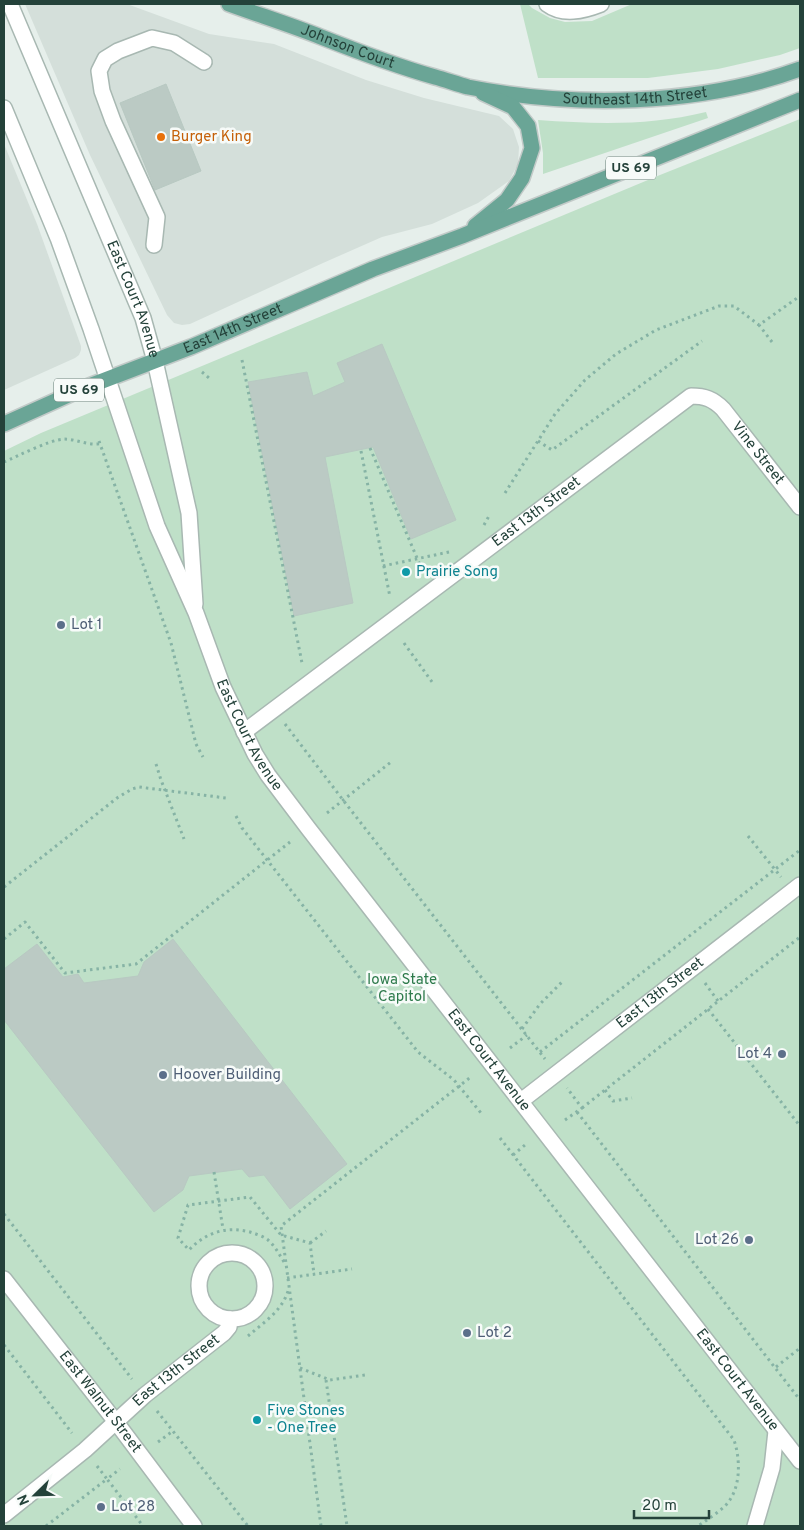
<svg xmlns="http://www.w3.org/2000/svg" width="804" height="1530" font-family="Overpass,sans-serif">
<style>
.built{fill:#d4dfda}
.green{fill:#bfe0c8}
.building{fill:#bbcac4;stroke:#b8c9c2}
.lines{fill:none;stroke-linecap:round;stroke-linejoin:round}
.minor-casing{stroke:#a8b8b2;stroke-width:18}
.major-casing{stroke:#c2cac8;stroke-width:18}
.path{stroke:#86b3a5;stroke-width:3;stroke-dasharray:2.5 4;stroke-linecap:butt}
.minor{stroke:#fff;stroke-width:15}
.major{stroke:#6aa596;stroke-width:15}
.food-dot{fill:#e8710a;stroke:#f7fbf9;stroke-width:2}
.culture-dot{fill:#0f9aa8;stroke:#f7fbf9;stroke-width:2}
.service-dot{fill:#5c6f8a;stroke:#f7fbf9;stroke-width:2}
.labels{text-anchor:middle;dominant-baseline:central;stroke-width:5;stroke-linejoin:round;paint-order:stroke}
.shield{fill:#f7fbf9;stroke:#637a73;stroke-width:1}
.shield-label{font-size:14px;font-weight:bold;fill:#24423a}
.street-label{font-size:15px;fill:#24423a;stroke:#f7fbf9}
.food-label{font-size:15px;fill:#c56008;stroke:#f7fbf9;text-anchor:start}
.culture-label{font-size:15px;fill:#0d838f;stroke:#f7fbf9;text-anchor:start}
.service-label{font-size:15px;fill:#4e5e75;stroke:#f7fbf9;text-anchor:start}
.park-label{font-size:15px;fill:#2d7a4b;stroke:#f7fbf9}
</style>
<rect width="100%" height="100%" fill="#e6efeb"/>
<g class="built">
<path d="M25 4H127L209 34 274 44 366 80 424 98 499 116 513 129 519 147 518 164 509 181 478 203 432 224 382 237 323 263 190 324 182 325 174 323 167 315 90 155Z"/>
<path d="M4 144 37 224 81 346V350L79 355 75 358 4 390Z"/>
</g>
<g class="green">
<path d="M520 4H528L532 8 550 18 565 22 592 21 632 4H800V48L780 55 718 69 648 78H538Z"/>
<path d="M706 112 708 118 543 174V153L538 120C596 124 649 126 706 112Z"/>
<path d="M800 119V1526H4V451L41 433 660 175Z"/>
</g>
<g class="building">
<path d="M166 84 201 171 155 190 120 103Z"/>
<path d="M382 344 456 520 411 539 373 447 325 457 353 603 294 616 248 382 307 372 313 396 345 382 337 363Z"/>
<path d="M173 939 347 1164 290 1209 264 1175 249 1177 242 1169 189 1176 183 1190 154 1212 4 1020V969L37 944 63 977 78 974 84 983 138 976 144 962Z"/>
</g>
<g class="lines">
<defs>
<g id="minor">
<path id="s1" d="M10 4 143 318 155 361 189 513 195 604"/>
<path d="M547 4C563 16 583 11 601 4"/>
<path id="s2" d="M4 108 58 238 91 329 157 526 196 613 223 687 255 754 268 775 308 828 800 1461"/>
<path d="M154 245 157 217 113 121 102 91 99 71 105 59 118 51 152 38 174 43 204 62"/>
<path id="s3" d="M244 732 691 396C705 396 713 399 723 409L800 507"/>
<path id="s4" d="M521 1101 800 885"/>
<circle cx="232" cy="1286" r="33"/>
<path id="s5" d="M4 1279 116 1422 194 1526"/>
<path id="s6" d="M4 1515 85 1450 145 1395 224 1333 229 1327 230 1319"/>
<path d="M755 1526 772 1468 776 1431"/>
</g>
<g id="major">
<path id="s7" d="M229 4C259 15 291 25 321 37 359 52 396 66 435 77 446 80 457 84 468 87 574 108 698 106 800 69"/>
<path d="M475 226 507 200 522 178 532 148 528 126 513 107 483 93"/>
<path id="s8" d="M4 424 84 388 191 347 373 269 462 236 800 100"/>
</g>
</defs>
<use href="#minor" class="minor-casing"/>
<use href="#major" class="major-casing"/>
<g class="path">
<path d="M772 342 759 325 800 296"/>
<path d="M242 360 302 663"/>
<path d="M202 372 209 378"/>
<path d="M99 441 171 643 196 744 203 757"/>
<path d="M538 441 552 450 702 341"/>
<path d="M370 448 423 572"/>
<path d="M361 451 390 597"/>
<path d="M4 462C18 456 49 440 64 439 77 439 90 447 103 443"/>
<path d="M505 493 555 414 585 380 616 354 656 330 719 306H734L759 325"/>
<path d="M484 525 489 516"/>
<path d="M383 566 449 552"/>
<path d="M404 643 432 682"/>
<path d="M285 724 343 800 545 1059"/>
<path d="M156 764 161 780 184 839"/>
<path d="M327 813 391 762"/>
<path d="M236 816 242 828 418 1052 454 1080 481 1113"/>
<path d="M748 836 781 877"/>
<path d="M4 887 117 798 132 789 139 787 226 798"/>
<path d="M4 939 25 922 65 973 136 964 290 842"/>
<path d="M705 983 718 1001"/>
<path d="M708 1009 800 1126"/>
<path d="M522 1029 540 1004 562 982"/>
<path d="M510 1048 527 1035"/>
<path d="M540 1052 800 850"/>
<path d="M605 1090 613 1101 632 1098"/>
<path d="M582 1108 800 937"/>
<path d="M577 1112 800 1400"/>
<path d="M565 1120 582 1108 567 1088"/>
<path d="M500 1138 734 1440C741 1461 741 1491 724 1507 716 1514 707 1520 698 1526"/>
<path d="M513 1155 525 1145"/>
<path d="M214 1172 223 1229"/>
<path d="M4 1214 132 1379"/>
<path d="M310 1243 326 1231"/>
<path d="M284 1262C279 1254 275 1246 268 1240 263 1236 256 1234 250 1232 227 1226 206 1232 189 1250L178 1238 188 1205 250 1197 281 1235 310 1243 314 1274"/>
<path d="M287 1278 352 1269"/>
<path d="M248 1336C263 1323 282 1311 288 1291"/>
<path d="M4 1345 72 1433"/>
<path d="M776 1367 800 1348"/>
<path d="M300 1368 330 1380 365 1375"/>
<path d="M326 1380 347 1526"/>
<path d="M157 1411 248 1526"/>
<path d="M158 1442 173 1431"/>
<path d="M97 1466 107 1479 120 1469"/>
<path d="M46 1526 107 1479 143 1526"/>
<path d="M321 1526 281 1226 472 1076"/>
</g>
<use href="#minor" class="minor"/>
<use href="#major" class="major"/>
</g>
<circle class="food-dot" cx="161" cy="137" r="5"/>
<g class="culture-dot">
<circle cx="406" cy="572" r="5"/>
<circle cx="257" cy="1420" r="5"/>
</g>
<g class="service-dot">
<circle cx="61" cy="625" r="5"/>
<circle cx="782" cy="1054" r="5"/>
<circle cx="163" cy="1075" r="5"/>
<circle cx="749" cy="1240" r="5"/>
<circle cx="467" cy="1333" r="5"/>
<circle cx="101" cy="1507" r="5"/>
</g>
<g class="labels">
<g class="shield">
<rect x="606" y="156.5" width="50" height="23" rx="4"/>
<rect x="54" y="378.5" width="50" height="23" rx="4"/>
</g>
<g class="shield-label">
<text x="631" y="168">US 69</text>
<text x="79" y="390">US 69</text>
</g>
<g class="street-label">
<text stroke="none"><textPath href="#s7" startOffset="126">Johnson Court</textPath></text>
<text stroke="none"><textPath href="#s7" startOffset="421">Southeast 14th Street</textPath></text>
<text stroke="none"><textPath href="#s1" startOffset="320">East Court Avenue</textPath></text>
<text stroke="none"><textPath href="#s8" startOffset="248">East 14th Street</textPath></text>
<text stroke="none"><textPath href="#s3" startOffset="651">Vine Street</textPath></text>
<text stroke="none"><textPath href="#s3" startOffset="366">East 13th Street</textPath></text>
<text stroke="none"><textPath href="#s2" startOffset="674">East Court Avenue</textPath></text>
<text stroke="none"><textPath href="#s4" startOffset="176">East 13th Street</textPath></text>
<text stroke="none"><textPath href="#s2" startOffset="1079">East Court Avenue</textPath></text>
<text stroke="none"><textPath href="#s6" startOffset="225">East 13th Street</textPath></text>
<text stroke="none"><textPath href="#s2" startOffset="1484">East Court Avenue</textPath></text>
<text stroke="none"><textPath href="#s5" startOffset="156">East Walnut Street</textPath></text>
</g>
<g class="food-label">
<text x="171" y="137">Burger King</text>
</g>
<g class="culture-label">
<text x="416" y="572">Prairie Song</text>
<text x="267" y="1411">Five Stones<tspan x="267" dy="17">- One Tree</tspan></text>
</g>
<g class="service-label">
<text x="71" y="625">Lot 1</text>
<text x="772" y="1054" text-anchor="end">Lot 4</text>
<text x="173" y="1075">Hoover Building</text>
<text x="739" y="1240" text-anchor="end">Lot 26</text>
<text x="477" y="1333">Lot 2</text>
<text x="111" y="1507">Lot 28</text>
</g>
<g class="park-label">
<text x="402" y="980">Iowa State<tspan x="402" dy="17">Capitol</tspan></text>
</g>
</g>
<rect width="804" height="1530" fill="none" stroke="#24423a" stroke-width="10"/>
<g transform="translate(35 1495) rotate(247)" stroke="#f7fbf9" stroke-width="4" paint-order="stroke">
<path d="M0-4L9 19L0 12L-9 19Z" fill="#24423a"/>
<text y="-8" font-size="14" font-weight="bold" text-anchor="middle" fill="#24423a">N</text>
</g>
<path d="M634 1510v8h75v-8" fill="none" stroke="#24423a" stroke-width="2.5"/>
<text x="642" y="1510" font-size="15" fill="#24423a" stroke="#f7fbf9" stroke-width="4" paint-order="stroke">20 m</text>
</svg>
